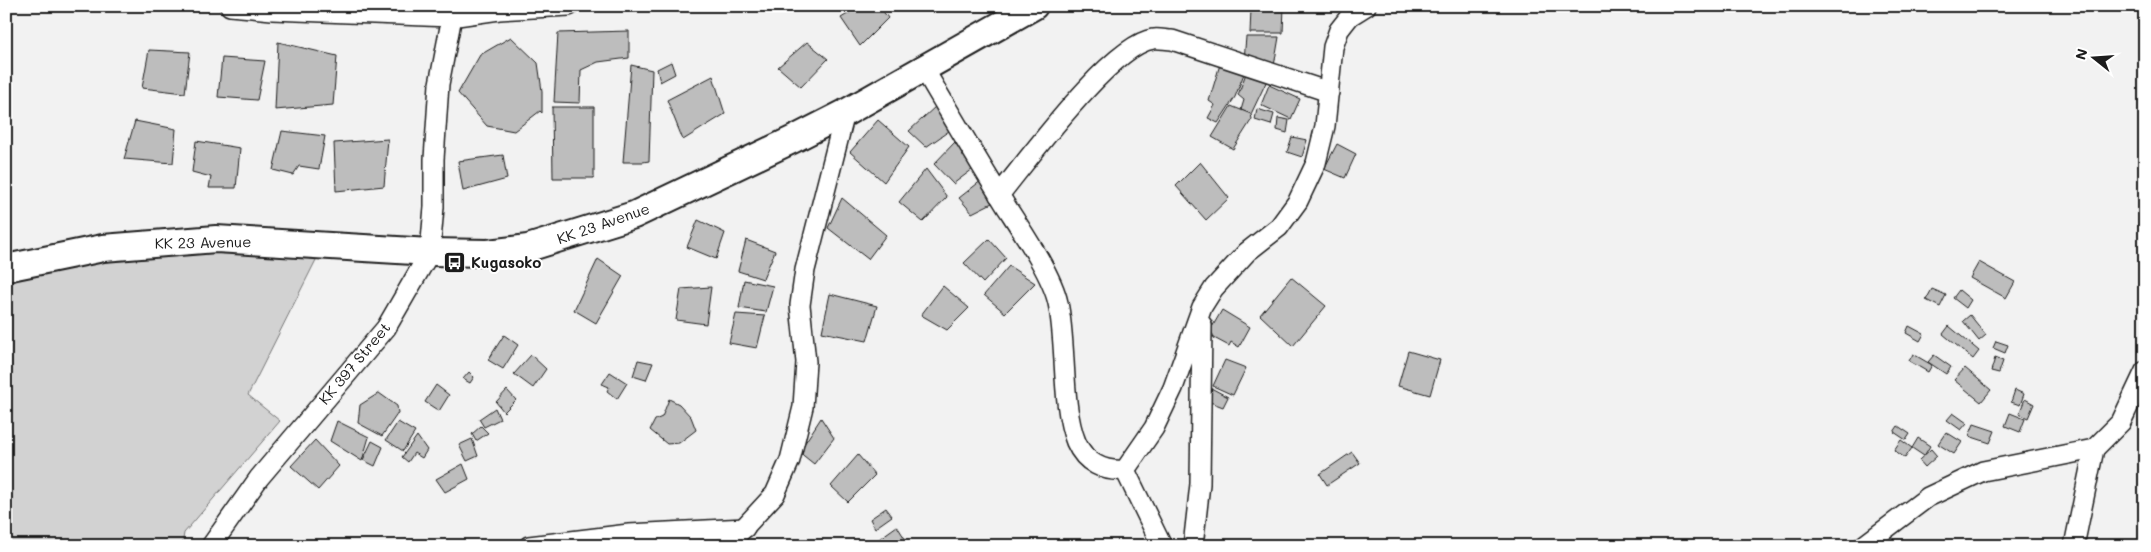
<svg xmlns="http://www.w3.org/2000/svg" width="2151" height="552" font-family="Mali,sans-serif">
<style>
.green{fill:#d2d2d2;stroke:#777}
.building{fill:#bdbdbd;stroke:#1c1c1c}
.lines{fill:none;stroke-linecap:round;stroke-linejoin:round}
.minor-casing{stroke:#1c1c1c;stroke-width:22}
.secondary-casing{stroke:#1c1c1c;stroke-width:30}
.minor{stroke:#fff;stroke-width:19}
.secondary{stroke:#fff;stroke-width:26}
.labels{text-anchor:middle;dominant-baseline:central;stroke-width:4;stroke-linejoin:round;paint-order:stroke}
.street-label{font-size:15px;fill:#1c1c1c;stroke:#fff}
.poi-label{font-size:15px;font-weight:bold;fill:#1c1c1c;stroke:#fff;text-anchor:start}
</style>
<rect width="100%" height="100%" fill="#f2f2f2"/>
<filter id="ink" filterUnits="userSpaceOnUse"><feTurbulence type="fractalNoise" baseFrequency=".02" numOctaves="2"/><feDisplacementMap in="SourceGraphic" scale="10" xChannelSelector="R" yChannelSelector="G"/><feConvolveMatrix kernelMatrix="1 2 1 2 8 2 1 2 1" color-interpolation-filters="sRGB"/></filter>
<g filter="url(#ink)">
<path class="green" d="M148 248 320 252 248 395 280 421 184 533 182 546H6V278Z"/>
<g class="building">
<path d="M861 6H879L888 18 860 46 841 18Z"/>
<path d="M1266 6H1284L1283 33H1250L1251 9Z"/>
<path d="M629 31V58L598 62 581 70 580 103 554 102 558 33Z"/>
<path d="M511 37 538 63 542 91V113L540 111 514 131 487 126 458 93 480 55Z"/>
<path d="M1246 37H1279L1274 66 1244 60Z"/>
<path d="M278 42 337 56 333 105 275 110Z"/>
<path d="M807 42 828 59 801 87 778 67Z"/>
<path d="M149 50 190 52 185 93 142 88Z"/>
<path d="M222 58 265 61 257 100 218 97Z"/>
<path d="M1221 61 1245 71 1235 97 1218 123 1208 118 1215 105 1209 101Z"/>
<path d="M671 62 675 74 660 82 657 69Z"/>
<path d="M631 65 652 70 649 161 643 162H623Z"/>
<path d="M1248 68 1269 76 1251 114 1241 110 1244 100 1238 95Z"/>
<path d="M713 76 725 114 683 140 667 100Z"/>
<path d="M1269 85 1300 99 1291 119 1261 105Z"/>
<path d="M936 106 949 131 926 147 909 131Z"/>
<path d="M1231 106 1251 114 1252 119 1233 149 1212 137Z"/>
<path d="M552 107H594V178H553Z"/>
<path d="M1257 109 1274 114 1271 125 1255 120Z"/>
<path d="M1278 118 1289 120 1287 133 1277 130Z"/>
<path d="M878 120 909 147 884 182 850 152Z"/>
<path d="M135 121 176 129 173 163 124 159Z"/>
<path d="M282 131 325 136 319 169 299 166 293 175 273 170Z"/>
<path d="M1292 137 1307 140 1302 157 1287 152Z"/>
<path d="M388 139 384 186 336 191 334 143Z"/>
<path d="M196 141 240 148 236 188H209L211 177 192 172Z"/>
<path d="M955 142 973 169 953 184 934 164Z"/>
<path d="M1337 144 1356 154 1345 178 1324 169Z"/>
<path d="M503 155 507 179 463 191 458 161Z"/>
<path d="M1200 162 1229 198 1206 220 1176 186Z"/>
<path d="M926 169 947 197 923 222 899 202Z"/>
<path d="M982 180 994 202 972 213 959 198Z"/>
<path d="M842 198 886 235 868 259 828 228Z"/>
<path d="M698 220 725 233 716 259 687 247Z"/>
<path d="M989 239 1006 258 983 283 964 263Z"/>
<path d="M746 240 775 251 763 279 738 271Z"/>
<path d="M598 259 623 276 596 323 574 310Z"/>
<path d="M1979 262 2015 282 2006 298 1970 278Z"/>
<path d="M1009 266 1035 283 1005 313 984 295Z"/>
<path d="M1291 277 1326 306 1293 346 1260 315Z"/>
<path d="M744 280 773 286 766 312 739 308Z"/>
<path d="M943 286 969 308 947 330 921 315Z"/>
<path d="M711 287 706 324 676 320 681 289Z"/>
<path d="M1932 289 1946 295 1940 307 1926 300Z"/>
<path d="M1959 290 1971 300 1966 308 1953 298Z"/>
<path d="M830 294 877 306 867 341 822 332Z"/>
<path d="M1222 310 1250 327 1239 347 1231 342 1229 346 1214 338 1211 329Z"/>
<path d="M736 314 765 316 757 348 729 343Z"/>
<path d="M1970 315 1986 335 1979 341 1963 321Z"/>
<path d="M1909 326 1924 334 1920 341 1906 333Z"/>
<path d="M1949 326 1979 351 1973 359 1943 334Z"/>
<path d="M504 335 518 345 503 369 488 360Z"/>
<path d="M1996 341 2008 345 2005 353 1993 348Z"/>
<path d="M1408 351 1440 360 1430 395 1398 386Z"/>
<path d="M1913 354 1932 365 1928 372 1909 361Z"/>
<path d="M531 355 546 369 533 388 514 374Z"/>
<path d="M1934 355 1951 367 1946 374 1928 362Z"/>
<path d="M1995 358 2003 361 1999 373 1991 371Z"/>
<path d="M638 360 653 363 646 380 633 376Z"/>
<path d="M1225 360 1246 368 1233 395 1213 386Z"/>
<path d="M1965 368 1991 390 1981 402 1954 380Z"/>
<path d="M469 372 474 377 470 383 463 379Z"/>
<path d="M610 372 627 383 617 399 607 391 609 387 602 384Z"/>
<path d="M436 385 449 395 439 411 425 402Z"/>
<path d="M1211 388 1228 397 1223 407 1205 400Z"/>
<path d="M507 390 516 400 504 412 496 402Z"/>
<path d="M2015 390 2024 394 2020 405 2011 402Z"/>
<path d="M379 393 397 406 398 413 382 436 358 423 360 405Z"/>
<path d="M669 399 679 404 691 417 696 430 679 443 667 444 650 430 655 420 662 417Z"/>
<path d="M2025 399 2034 404 2028 418 2019 414Z"/>
<path d="M495 408 500 419 484 427 479 419Z"/>
<path d="M1953 413 1967 423 1961 430 1947 420Z"/>
<path d="M2010 413 2025 419 2020 432 2005 426Z"/>
<path d="M821 418 834 438 814 464 799 452Z"/>
<path d="M337 421 369 437 362 461 330 441Z"/>
<path d="M398 422 415 432 403 451 386 440Z"/>
<path d="M1974 424 1995 431 1990 443 1969 436Z"/>
<path d="M481 426 488 433 476 441 472 434Z"/>
<path d="M1898 426 1910 434 1906 440 1894 432Z"/>
<path d="M1946 432 1962 442 1954 454 1938 444Z"/>
<path d="M417 436 427 450 422 458 414 453 408 462 402 457Z"/>
<path d="M1918 438 1930 446 1924 456 1912 448Z"/>
<path d="M472 439 478 456 467 461 459 445Z"/>
<path d="M315 440 339 466 318 490 291 466Z"/>
<path d="M1901 440 1912 448 1905 458 1894 450Z"/>
<path d="M372 441 383 447 375 466 363 460Z"/>
<path d="M1931 449 1937 456 1925 467 1919 460Z"/>
<path d="M1352 452 1360 463 1327 485 1320 474Z"/>
<path d="M858 455 875 475 848 502 831 486Z"/>
<path d="M463 464 469 479 445 492 436 479Z"/>
<path d="M886 508 892 516 875 528 870 519Z"/>
<path d="M897 526 909 545 879 546 876 541Z"/>
</g>
<g class="lines">
<defs>
<g id="minor">
<path d="M230 6 272 10 450 17 499 10 569 6"/>
<path d="M924 69C951 115 978 161 1006 206 1022 231 1052 275 1058 303 1067 344 1061 405 1076 442 1085 463 1104 472 1125 470L1154 428 1173 388 1202 307 1214 288 1247 252 1279 227 1298 201 1316 163 1325 126 1333 47 1339 30 1350 16 1366 6"/>
<path d="M999 195C1028 160 1111 45 1153 39 1159 38 1166 40 1172 40L1329 92"/>
<path d="M1125 470 1162 546"/>
<path d="M211 546 259 478 386 328 430 252 434 207V159L439 84 454 6"/>
<path d="M529 546 629 534 745 528"/>
<path d="M727 546 775 494 790 460 803 407 806 362 800 305 805 270 845 113"/>
<path d="M1193 546 1200 484 1202 325"/>
<path d="M1863 546 1928 497 1983 471 2094 449 2121 422 2145 371"/>
<path d="M2074 546 2094 449"/>
</g>
<path id="secondary" d="M6 268 103 248 216 239 430 252 488 253 528 248 634 215 794 139 845 113 1034 6"/>
</defs>
<use href="#minor" class="minor-casing"/>
<use href="#secondary" class="secondary-casing"/>
<use href="#minor" class="minor"/>
<use href="#secondary" class="secondary"/>
</g>
</g>
<defs>
<symbol id="bus-square" viewBox="-11 -11 22 22"><rect x="-9" y="-9" width="18" height="18" rx="4" fill="#1c1c1c" stroke="#fff"/><path d="M-5-6H5V4H4V6H2V4H-2V6H-4V4H-5ZM-3.5-4V0h7V-4ZM-3.5 1.2v1.5H-2V1.2ZM2 1.2v1.5H3.5V1.2Z" fill="#fff"/></symbol>
</defs>
<g fill-rule="evenodd">
<use href="#bus-square" x="442" y="250" width="25" height="25"/>
</g>
<g class="labels">
<g class="street-label">
<text transform="translate(603 223) rotate(-19)">KK 23 Avenue</text>
<text transform="translate(203 242) rotate(-1)">KK 23 Avenue</text>
<text transform="translate(354 363) rotate(-50)">KK 397 Street</text>
</g>
<g class="poi-label">
<text x="471" y="262">Kugasoko</text>
</g>
</g>
<rect width="2151" height="552" fill="none" stroke="#fff" stroke-width="25"/>
<rect x="12" y="12" width="2126" height="527" fill="none" stroke="#1c1c1c" stroke-width="2" filter="url(#ink)"/>
<g transform="translate(2094 58) rotate(287)" stroke="#ffffff" stroke-width="4" paint-order="stroke">
<path d="M0-4L9 19L0 12L-9 19Z" fill="#1c1c1c"/>
<text y="-8" font-size="14" font-weight="bold" text-anchor="middle" fill="#1c1c1c">N</text>
</g>
</svg>
